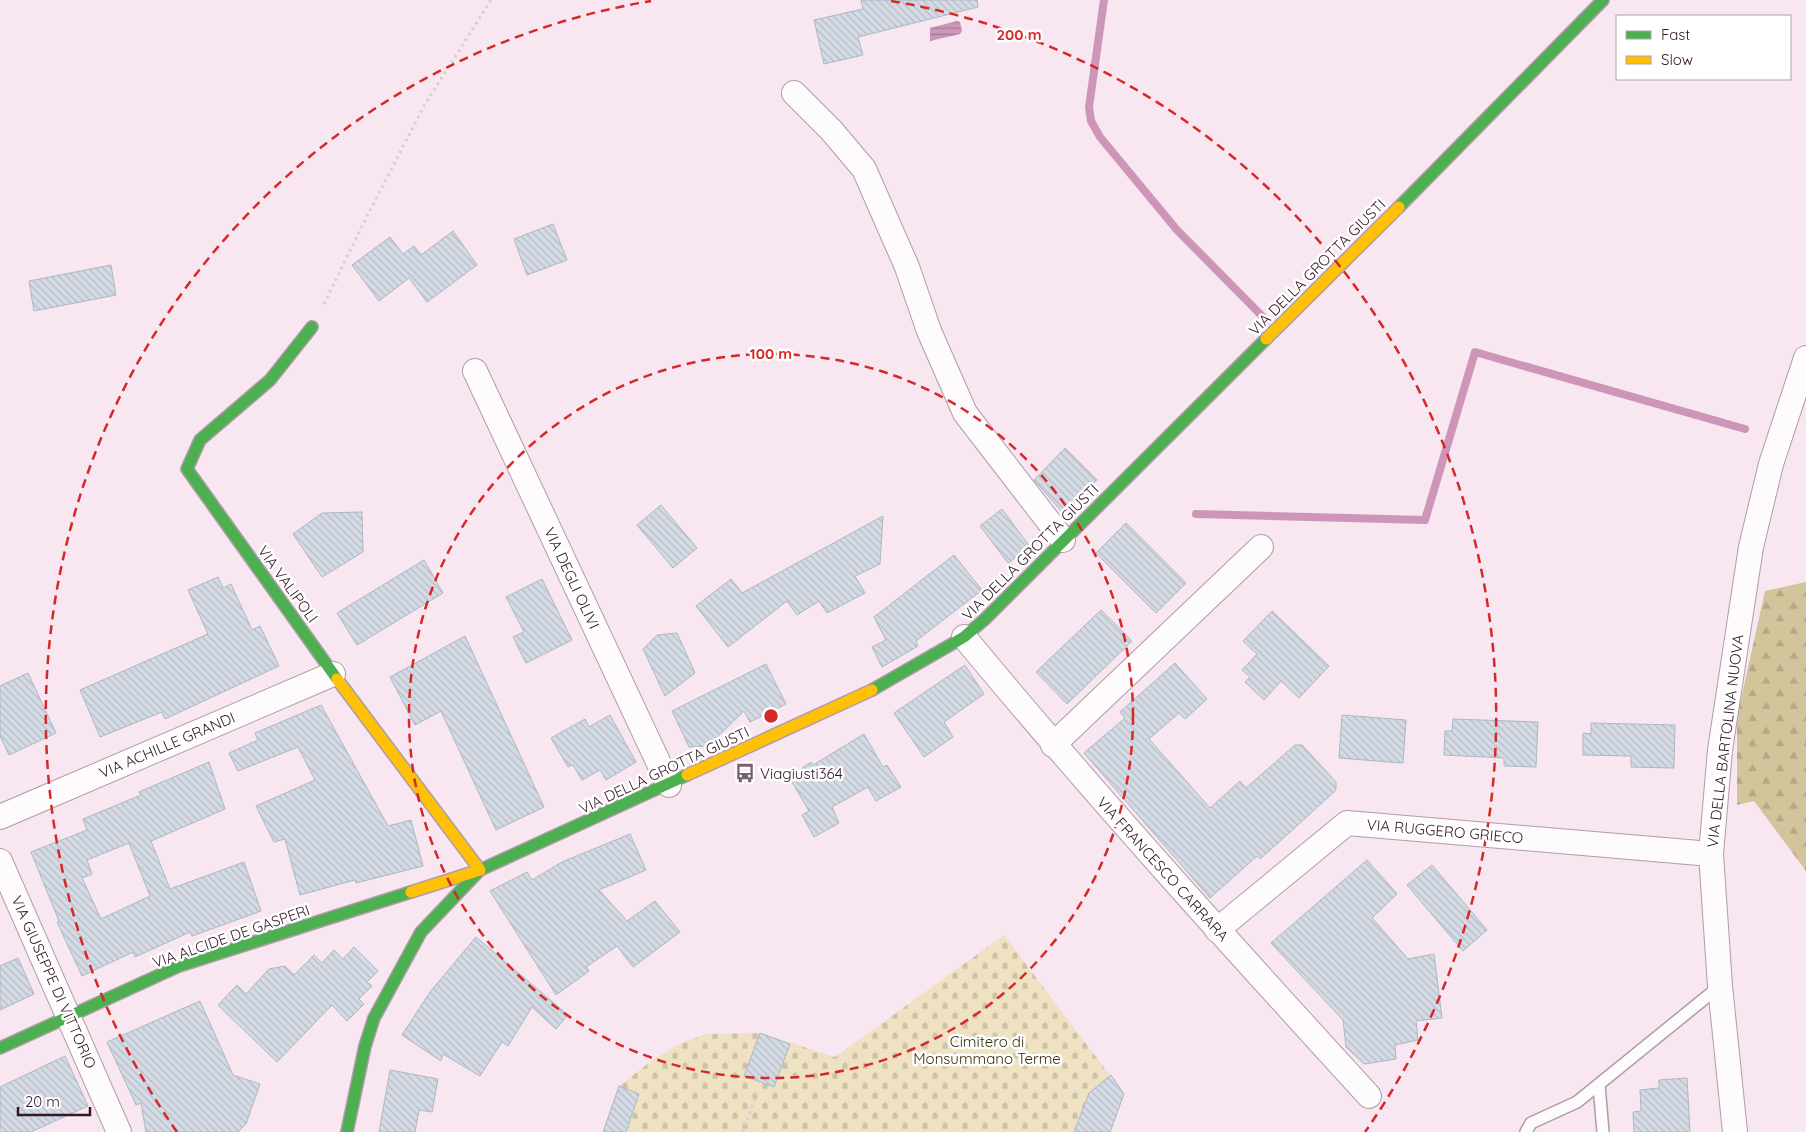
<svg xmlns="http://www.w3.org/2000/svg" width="1806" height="1132" font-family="Quicksand,sans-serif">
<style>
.forest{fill:url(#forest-firs)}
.cemetery{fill:url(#cemetery-stones)}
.water{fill:url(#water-rules)}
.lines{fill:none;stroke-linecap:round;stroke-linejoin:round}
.stream{stroke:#cd96b8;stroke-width:8}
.building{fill:url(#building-back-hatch);stroke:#acb8c3;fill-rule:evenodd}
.lane-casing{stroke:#b19ca8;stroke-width:14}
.street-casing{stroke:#b19ca8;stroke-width:26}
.fast-casing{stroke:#b19ca8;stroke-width:14}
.slow-casing{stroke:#b19ca8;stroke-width:14}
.path{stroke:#d5cfd2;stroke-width:3;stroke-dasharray:2.5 4;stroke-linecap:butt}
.lane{stroke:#fefbfd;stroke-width:11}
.street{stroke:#fefbfd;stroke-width:24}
.fast{stroke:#4caf50;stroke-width:11}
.slow{stroke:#ffc107;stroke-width:11}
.ring{fill:none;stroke:#d62828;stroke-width:2.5;stroke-dasharray:9 6}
.labels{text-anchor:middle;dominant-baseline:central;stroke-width:5;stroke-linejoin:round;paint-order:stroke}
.street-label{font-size:15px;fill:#34182a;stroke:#fff}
.poi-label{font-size:15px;fill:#34182a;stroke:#fff;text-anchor:start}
.park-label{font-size:15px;fill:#35300a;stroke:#fff}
.centre{fill:#d62828;stroke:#fff;stroke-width:2.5}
.ring-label{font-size:15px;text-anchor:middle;font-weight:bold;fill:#d62828;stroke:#fff;stroke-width:5;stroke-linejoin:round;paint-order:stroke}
</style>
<defs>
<pattern id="forest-firs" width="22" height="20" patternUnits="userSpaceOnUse" patternTransform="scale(1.25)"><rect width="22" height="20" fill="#d3c59b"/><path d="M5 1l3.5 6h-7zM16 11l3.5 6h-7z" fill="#b6a886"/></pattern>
<pattern id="cemetery-stones" width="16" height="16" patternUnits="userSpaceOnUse" patternTransform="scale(1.25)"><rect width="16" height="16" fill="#eee2c3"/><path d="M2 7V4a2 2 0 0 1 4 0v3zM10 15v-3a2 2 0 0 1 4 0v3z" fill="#cdc1a8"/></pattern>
<pattern id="water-rules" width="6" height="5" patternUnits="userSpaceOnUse" patternTransform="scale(1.25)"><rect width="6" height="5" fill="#cd96b8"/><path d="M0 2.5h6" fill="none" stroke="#a77996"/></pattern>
<pattern id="building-back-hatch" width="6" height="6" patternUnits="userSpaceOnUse" patternTransform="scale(1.25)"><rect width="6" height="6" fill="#d4dbe5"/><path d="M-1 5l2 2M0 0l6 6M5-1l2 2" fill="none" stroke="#b7bbc5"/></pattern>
</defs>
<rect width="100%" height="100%" fill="#f8e6f0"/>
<path class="forest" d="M1806 582V871L1754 801 1737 805V717L1765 591Z"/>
<path class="cemetery" d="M1004 935 1124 1094 1110 1132H603L619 1086 650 1062 679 1044 706 1034 760 1033 835 1057Z"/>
<path class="water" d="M957 21 960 22 962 31 960 34 930 41V28Z"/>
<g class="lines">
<g class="stream">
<path d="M1104 0 1089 107 1091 121 1100 137 1177 230 1266 320"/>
<path d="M1196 514 1425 520 1475 352 1745 429"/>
</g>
</g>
<g class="building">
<path d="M861 0H977L978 7 858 37 863 55 824 64 814 20 863 9Z"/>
<path d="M553 224 567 260 527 275 514 239Z"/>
<path d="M453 231 477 265 427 302 409 278 379 301 352 265 390 237 403 254 414 246 421 255Z"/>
<path d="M111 265 116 295 34 311 29 281Z"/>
<path d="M1065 448 1097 480 1064 514 1034 480Z"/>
<path d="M661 505 697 548 673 568 637 525Z"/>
<path d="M1002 509 1030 547 1008 563 980 526Z"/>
<path d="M362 512 363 552 322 577 293 534 322 513Z"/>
<path d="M883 516 880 564 855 576 865 593 827 613 819 601 797 615 787 601 728 647 696 606 731 579 742 593Z"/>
<path d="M1126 523 1186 583 1156 613 1096 553Z"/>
<path d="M954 555 982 590 916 641 918 646 882 667 872 647 886 640 874 617Z"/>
<path d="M424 560 443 593 357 645 337 613Z"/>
<path d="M218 577 223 588 231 584 252 630 260 626 279 666 165 719 162 712 100 737 80 690 208 634 188 590Z"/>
<path d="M542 579 572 640 526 663 513 637 524 632 506 597Z"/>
<path d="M1101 610 1132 641 1067 704 1036 672Z"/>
<path d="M1272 611 1329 666 1299 698 1281 681 1264 700 1245 682 1250 677 1242 670 1257 654 1243 641Z"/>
<path d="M677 633 695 673 665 696 643 649 657 635Z"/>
<path d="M465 636 544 807 496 830 441 711 415 725 390 677Z"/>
<path d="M1175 663 1207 699 1185 719 1179 713 1149 739 1210 808 1240 781 1246 788 1295 745H1302L1336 782V790L1288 834 1260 859 1257 856 1210 898 1084 753 1125 718 1120 712Z"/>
<path d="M766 664 786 704 750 722 744 711 708 746 689 747 672 711Z"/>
<path d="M965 665 984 694 944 722 953 737 924 757 894 713Z"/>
<path d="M28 673 56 733 9 755 0 736V686Z"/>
<path d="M321 705 388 826 411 820 423 866 356 883 355 880 300 895 285 839 274 842 256 806 315 780 298 747 238 771 229 753 258 740 255 733Z"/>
<path d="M610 715 636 762 606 780 600 770 582 780 573 765 568 767 551 738 585 719 589 727Z"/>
<path d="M1342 715 1406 720 1403 763 1339 758Z"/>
<path d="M1453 719 1538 722 1536 767 1504 766V758L1444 755 1445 731H1452Z"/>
<path d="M1591 723 1675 725 1674 768 1631 767V756L1583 755V733L1591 734Z"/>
<path d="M864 734 883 767 887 765 901 787 876 801 868 787 832 807 839 823 814 837 802 815 809 811 789 777 811 762 813 765Z"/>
<path d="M209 762 225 809 151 841 170 889 244 862 261 911 192 936 190 932 135 957 133 952 82 976 57 922 59 921 31 852 87 830 83 819 141 795 139 792ZM129 843 150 896 101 919 82 878 92 874 87 860Z"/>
<path d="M630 834 646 870 599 890 627 921 655 901 680 932 633 967 617 946 586 967 589 971 556 995 490 891 527 872 532 880 562 862Z"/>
<path d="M1367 860 1397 894 1372 918 1408 959 1434 954 1442 1018 1416 1021 1418 1040 1395 1045 1396 1059 1364 1064 1346 1047 1343 1020 1271 943Z"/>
<path d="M1432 865 1487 930 1463 951 1407 885Z"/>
<path d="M476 937 568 1015 556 1029 532 1007 508 1046 502 1042 480 1076 443 1054 441 1061 402 1035 430 992Z"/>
<path d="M354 947 378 971 367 982 372 986 359 999 364 1004 347 1021 332 1005 277 1062 218 1005 237 985 246 994 269 969 285 966 294 975 314 955 322 963 334 950 343 959Z"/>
<path d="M18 958 34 994 0 1010V966Z"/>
<path d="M200 1001 233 1075 260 1084 246 1124 238 1132H146L141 1103 136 1105 107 1042Z"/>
<path d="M760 1033 790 1044 774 1087 744 1076Z"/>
<path d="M65 1056 88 1106 31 1132H0V1087Z"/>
<path d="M390 1070 438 1079 432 1112 419 1110 415 1132H379Z"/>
<path d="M1111 1075 1124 1094 1110 1132H1074L1089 1093Z"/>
<path d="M1687 1078 1690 1132H1634L1633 1112 1641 1111 1640 1090 1659 1088V1080Z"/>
<path d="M619 1086 639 1094 626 1132H603Z"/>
</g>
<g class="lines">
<defs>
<g id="lane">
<path d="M1599 1085 1603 1132"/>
<path d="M1526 1132 1531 1123 1577 1102 1720 986"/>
</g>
<g id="street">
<path d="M794 93 831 130 864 169 907 267 929 331 965 413 1063 540"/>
<path d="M475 371 669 785"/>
<path d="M964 637C1094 794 1231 945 1369 1096"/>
<path d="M1053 745 1261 547"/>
<path d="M0 817 333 674"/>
<path d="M0 861 119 1132"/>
<path d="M1217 930 1347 823 1711 854"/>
<path d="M1735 1132 1720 986 1711 854 1720 750 1751 547 1771 464 1806 358"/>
</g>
<g id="fast">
<path d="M1399 207 1603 0"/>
<path d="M312 327 270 380 200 440 187 469 337 679"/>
<path d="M872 690 964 637 985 619 1266 339"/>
<path d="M0 1048 179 966 411 892"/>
<path d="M347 1132 365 1046 374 1018 421 932 480 870 687 775"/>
</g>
<g id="slow">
<path d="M1266 339 1399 207"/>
<path d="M337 679 480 870 411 892"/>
<path d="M687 775 872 690"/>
</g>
</defs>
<use href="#lane" class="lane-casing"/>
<use href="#street" class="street-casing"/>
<use href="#fast" class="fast-casing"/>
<use href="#slow" class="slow-casing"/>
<g class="path">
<path d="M324 304 358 234 424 106 491 0"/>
<path d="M743 1132 758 1090"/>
</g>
<use href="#lane" class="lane"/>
<use href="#street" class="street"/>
<use href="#fast" class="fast"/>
<use href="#slow" class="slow"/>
</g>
<g class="ring">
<circle cx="771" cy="716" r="362"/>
<path d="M177 1132A725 725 0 0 1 651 1M891 1A725 725 0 0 1 1365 1132"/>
</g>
<defs>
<symbol id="bus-bare" viewBox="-9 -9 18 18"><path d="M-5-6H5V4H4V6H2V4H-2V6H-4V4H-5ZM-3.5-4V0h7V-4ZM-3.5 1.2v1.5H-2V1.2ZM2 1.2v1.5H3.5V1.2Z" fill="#79606f" stroke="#fff" stroke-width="2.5" paint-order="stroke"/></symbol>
</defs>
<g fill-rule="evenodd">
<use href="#bus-bare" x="731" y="759" width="28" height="28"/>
</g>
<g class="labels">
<g class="street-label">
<text transform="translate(1317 267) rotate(-45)">VIA DELLA GROTTA GIUSTI</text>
<text transform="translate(1030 552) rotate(-45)">VIA DELLA GROTTA GIUSTI</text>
<text transform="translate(572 578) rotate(65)">VIA DEGLI OLIVI</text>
<text transform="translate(288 584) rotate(54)">VIA VALIPOLI</text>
<text transform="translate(1725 741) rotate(-83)">VIA DELLA BARTOLINA NUOVA</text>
<text transform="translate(167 745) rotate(-23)">VIA ACHILLE GRANDI</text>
<text transform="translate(664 770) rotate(-25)">VIA DELLA GROTTA GIUSTI</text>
<text transform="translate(1445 831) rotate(5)">VIA RUGGERO GRIECO</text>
<text transform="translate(1163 869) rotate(48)">VIA FRANCESCO CARRARA</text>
<text transform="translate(231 936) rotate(-19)">VIA ALCIDE DE GASPERI</text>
<text transform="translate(54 982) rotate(66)">VIA GIUSEPPE DI VITTORIO</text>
</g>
<g class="poi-label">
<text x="760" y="773">Viagiusti364</text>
</g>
<g class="park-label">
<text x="987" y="1041">Cimitero di<tspan x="987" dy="17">Monsummano Terme</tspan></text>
</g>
</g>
<circle cx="771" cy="716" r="8" class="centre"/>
<g class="ring-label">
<text x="1019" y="40">200 m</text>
<text x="771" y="359">100 m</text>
</g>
<rect x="1616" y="15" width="175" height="65" fill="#ffffff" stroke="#aea3aa"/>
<rect x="1626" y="31" width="25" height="8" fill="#4caf50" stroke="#aea3aa"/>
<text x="1661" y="40" font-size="15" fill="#34182a">Fast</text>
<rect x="1626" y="56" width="25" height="8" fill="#ffc107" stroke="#aea3aa"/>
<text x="1661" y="65" font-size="15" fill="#34182a">Slow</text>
<path d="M18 1107v8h72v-8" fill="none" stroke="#34182a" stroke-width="2.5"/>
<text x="25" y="1107" font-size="15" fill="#34182a" stroke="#ffffff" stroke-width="4" paint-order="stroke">20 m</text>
</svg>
